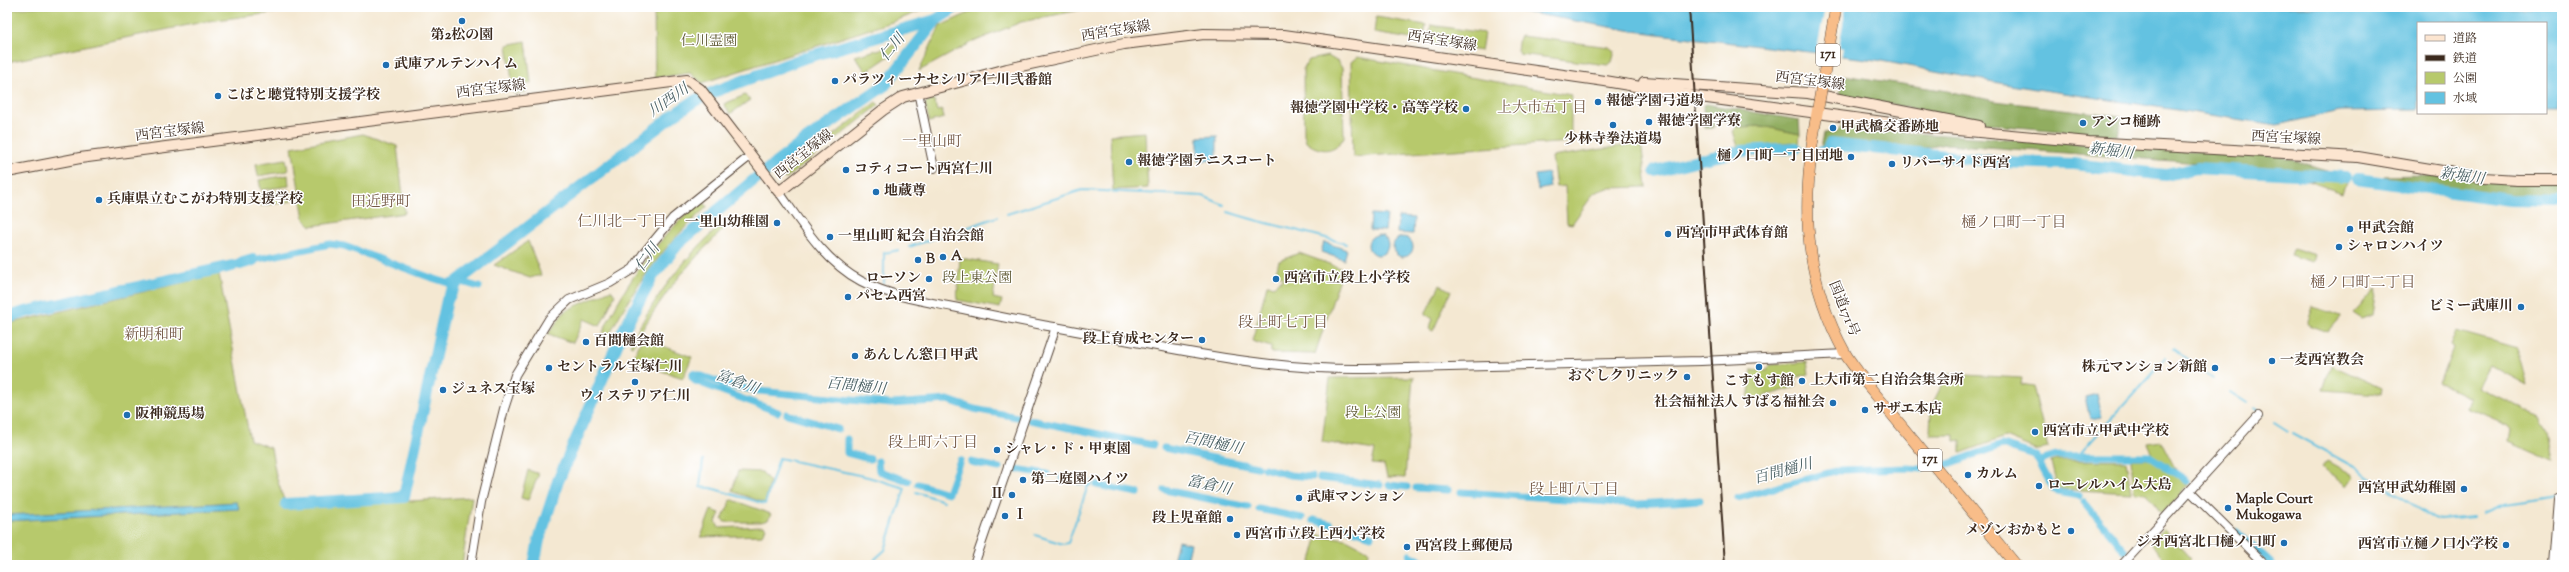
<svg xmlns="http://www.w3.org/2000/svg" width="2569" height="572" font-family="'Sorts Mill Goudy','Noto Serif JP',serif">
<style>
.green{fill:#b7c96c;stroke:#797a45}
.forest{fill:#91ad60;stroke:#666c3f}
.water{fill:#63c2e1;stroke:#4f7680}
.pier{fill:#f4e8d2}
.lines{fill:none;stroke-linecap:round;stroke-linejoin:round}
.stream{stroke:#63c2e1;stroke-width:2}
.canal{stroke:#63c2e1;stroke-width:7}
.river{stroke:#63c2e1;stroke-width:12}
.tertiary-casing{stroke:#574639;stroke-width:10}
.secondary-casing{stroke:#574639;stroke-width:12}
.trunk-casing{stroke:#574639;stroke-width:12}
.tertiary{stroke:#fff;stroke-width:8}
.secondary{stroke:#fce5d0;stroke-width:10}
.trunk{stroke:#f8bd89;stroke-width:11}
.rail{stroke:#3b2a1e;stroke-width:2}
.trunk-bridge-casing{stroke:#574639;stroke-width:12;stroke-linecap:butt}
.trunk-bridge{stroke:#f8bd89;stroke-width:11}
.poi-dot{fill:#1f6fb2;stroke:#fff;stroke-width:1.5}
.labels{text-anchor:middle;dominant-baseline:central;stroke-width:3;stroke-linejoin:round;paint-order:stroke}
.shield{fill:#fff;stroke:#766a62;stroke-width:1}
.shield-label{font-size:13px;font-weight:bold;fill:#3b2a1e}
.street-label{font-size:14px;fill:#3b2a1e;stroke:#fff}
.poi-label{font-size:14px;font-weight:bold;fill:#3b2a1e;stroke:#fff;text-anchor:start}
.park-label{font-size:14px;fill:#605a35;stroke:#fff}
.water-label{font-size:15px;font-style:italic;fill:#495f62;stroke:#fff}
.neighbourhood-label{font-size:15px;fill:#755a47;stroke:#fff}
</style>
<rect width="100%" height="100%" fill="#fff"/>
<filter id="ink" filterUnits="userSpaceOnUse"><feTurbulence type="fractalNoise" baseFrequency=".025" numOctaves="2"/><feDisplacementMap in="SourceGraphic" scale="8" xChannelSelector="R" yChannelSelector="G"/><feConvolveMatrix kernelMatrix="1 2 1 2 8 2 1 2 1" color-interpolation-filters="sRGB"/></filter>
<filter id="wash" filterUnits="userSpaceOnUse"><feTurbulence type="fractalNoise" baseFrequency=".012" numOctaves="4" result="noise"/><feDisplacementMap in="SourceGraphic" scale="16" xChannelSelector="R" yChannelSelector="G"/><feGaussianBlur stdDeviation="0.9" result="paint"/><feColorMatrix in="noise" values="0 0 0 0 0 0 0 0 0 0 0 0 0 0 0 0 0 1.4 0 .05"/><feComposite in="paint" operator="in"/></filter>
<g filter="url(#wash)">
<rect width="100%" height="100%" fill="#f4e8d2"/>
<g class="green">
<path d="M31 7H321L208 21 7 62V10Z"/>
<path d="M654 7H930L898 20 702 83 690 73 655 78Z"/>
<path d="M982 7H1094L1021 22 971 43 919 71 940 26Z"/>
<path d="M1376 17 1426 25 1423 41 1374 33Z"/>
<path d="M1431 25 1484 33 1481 51 1429 43Z"/>
<path d="M1521 36 1610 47 1615 51 1612 62 1608 65 1519 54 1517 50 1519 37Z"/>
<path d="M526 41 531 83 525 85 526 92 514 94 507 45Z"/>
<path d="M895 45 898 50 866 72 855 56Z"/>
<path d="M1328 56 1338 62 1342 68 1344 137C1335 153 1320 153 1306 142L1304 134 1303 69 1309 60Z"/>
<path d="M1357 57 1571 95V142L1353 157 1351 62Z"/>
<path d="M745 95 750 100 730 114 724 104Z"/>
<path d="M934 100 937 111 942 110 944 118 929 122 925 103Z"/>
<path d="M876 102 879 105 785 179 782 176Z"/>
<path d="M1762 126 1800 134 1799 146 1794 147 1793 142 1738 147 1733 131 1738 127Z"/>
<path d="M1145 132 1148 188 1113 190 1110 135Z"/>
<path d="M363 134 397 146 405 213 311 226 304 219 292 147Z"/>
<path d="M1641 143 1647 187 1607 188 1594 193 1572 224 1567 223 1565 186 1556 187 1552 157Z"/>
<path d="M286 159 288 171 258 176 256 164Z"/>
<path d="M288 175 289 186 261 190 259 180Z"/>
<path d="M2316 176 2347 180 2342 193 2314 183Z"/>
<path d="M290 190 292 201 261 206 259 194Z"/>
<path d="M703 200 707 207C665 244 635 285 609 335L603 332C626 281 660 235 703 200Z"/>
<path d="M722 224 725 228C686 265 659 299 633 346L630 345C653 298 683 259 722 224Z"/>
<path d="M528 241 541 275 530 278 494 265Z"/>
<path d="M2293 248 2315 255 2313 262 2290 255Z"/>
<path d="M1299 253 1343 269 1315 354 1271 353V347L1252 341 1267 285 1275 286 1283 278 1276 272 1279 261Z"/>
<path d="M960 258 998 264 993 298 1002 300 1000 308 957 300Z"/>
<path d="M219 274 250 440 271 448 276 476 287 509 472 497 462 565H7V324Z"/>
<path d="M1440 285 1451 291 1433 331 1429 329 1433 319 1425 314Z"/>
<path d="M2377 288 2373 315 2362 319 2353 313Z"/>
<path d="M611 290 615 295 600 326 584 319 573 343 548 334 565 311Z"/>
<path d="M2313 307 2341 316V317L2328 332 2307 324Z"/>
<path d="M2456 331 2517 348 2527 385 2490 365 2478 387 2540 417 2548 430 2553 461 2509 442 2511 430 2508 425 2467 407 2470 398 2439 383 2453 348 2450 346Z"/>
<path d="M642 338 692 357 683 378 632 361Z"/>
<path d="M1807 362 1809 374 1795 378 1796 387 1748 401 1752 369 1767 371 1769 365Z"/>
<path d="M2331 365 2382 388 2381 394 2323 390Z"/>
<path d="M1947 374 2022 378 2021 384 2033 386 2048 448 2037 450 2005 437 1961 453V440L1955 441V435H1930L1931 407Z"/>
<path d="M1413 377 1405 478 1387 477 1384 465 1372 464 1375 450 1322 442 1330 378Z"/>
<path d="M2161 441 2176 470 2153 456 2148 443Z"/>
<path d="M2131 459H2150L2188 485 2162 514 2146 493 2134 492Z"/>
<path d="M2058 460 2126 461 2131 493 2062 489 2056 483 2051 462Z"/>
<path d="M2327 461 2354 476 2347 486 2322 467Z"/>
<path d="M528 470 539 474 528 500 521 498Z"/>
<path d="M738 471 762 472 770 482 765 503 732 491Z"/>
<path d="M731 500H733L771 514 768 520 761 522H725L722 520Z"/>
<path d="M711 510 720 513 716 522 719 528 764 526 766 528 762 535 701 537Z"/>
<path d="M2163 529 2191 559 2184 565H2170L2150 543Z"/>
<path d="M1318 535 1346 539 1369 551 1367 565H1310Z"/>
</g>
<g class="forest">
<path d="M1843 75 1948 91 1995 101 2121 116 2118 136 2005 126 1840 95Z"/>
<path d="M1706 104 1799 120 1800 134 1762 126 1738 127 1735 122 1715 120 1713 128H1704L1703 105Z"/>
<path d="M1841 126 1912 133 2277 156 2331 171 2330 174 2316 173 2314 183 2280 169 1945 144 1912 151 1848 143 1820 152 1824 133 1837 132Z"/>
<path d="M2424 175 2562 182V197L2507 196 2384 180V176Z"/>
</g>
<g class="water">
<path d="M1495 7H2562V107H2546V23H2418V110L2339 111 2277 125 2010 85 1876 60 1633 31Z"/>
<path d="M1217 136V160L1198 161V137Z"/>
<path d="M1548 173 1550 187 1538 190 1535 175Z"/>
<path d="M1371 214 1387 215 1385 231 1370 230Z"/>
<path d="M1398 217 1414 218 1413 234 1397 233Z"/>
<circle cx="1378" cy="245" r="10"/>
<circle cx="1403" cy="247" r="10"/>
<path d="M1324 242 1347 250 1344 260 1321 252Z"/>
<path d="M2097 394 2102 417 2090 419 2085 397Z"/>
<path d="M237 502 239 509 7 521V515Z"/>
<path d="M1178 541 1191 544 1186 565 1172 564Z"/>
</g>
<path class="pier" d="M1825 7H1846L1839 47 1843 48 1841 58 1816 55Z"/>
<g class="lines">
<g class="stream">
<path d="M1228 212C1267 225 1307 231 1346 244"/>
<path d="M1007 214 1082 190 1203 196 1224 205"/>
<path d="M955 232 997 217"/>
<path d="M909 247 944 235"/>
<path d="M884 283V253L899 250"/>
<path d="M2173 349 2214 379"/>
<path d="M2230 392 2247 403"/>
<path d="M2254 408 2263 415"/>
<path d="M2274 422 2288 431"/>
<path d="M2292 433 2354 467 2434 518 2441 520 2474 517"/>
<path d="M2077 457 2166 358"/>
<path d="M703 460 700 487 711 488 765 504 779 458 868 477 905 488 885 550 875 559 873 565"/>
<path d="M916 492 944 501"/>
<path d="M2483 513 2504 504 2562 496"/>
<path d="M1035 535 1063 544 1068 543 1089 483"/>
</g>
<g class="canal">
<path d="M253 260 330 244 344 246 429 277 448 283 458 281 479 287"/>
<path d="M778 412 695 381 692 377 693 373 731 386 759 391 891 404 948 400 974 409 1017 417"/>
<path d="M787 414 838 429"/>
<path d="M1030 420 1153 445"/>
<path d="M847 439V453L870 459"/>
<path d="M1164 448 1257 467"/>
<path d="M878 461 879 471 908 481"/>
<path d="M2039 461 2055 456H2149L2187 481"/>
<path d="M971 462 999 468"/>
<path d="M1948 464 2002 445 2035 455 2053 488 2058 492 2079 496"/>
<path d="M1264 468 1290 475 1312 477"/>
<path d="M1016 469 1047 474"/>
<path d="M1840 470 1908 468 1922 469"/>
<path d="M1062 478 1089 483"/>
<path d="M1320 478 1380 485"/>
<path d="M918 484 948 493 960 460"/>
<path d="M1097 485 1138 493"/>
<path d="M1389 485 1407 487"/>
<path d="M1416 488 1448 490"/>
<path d="M1165 490 1248 507"/>
<path d="M1461 492 1638 504 1668 502"/>
<path d="M1738 498 1835 471"/>
<path d="M1672 502 1700 500"/>
<path d="M2084 502 2125 551"/>
<path d="M1259 509 1302 518"/>
<path d="M1313 520 1330 524"/>
<path d="M1341 526 1371 536"/>
<path d="M2237 532 2273 565"/>
<path d="M1410 555 1430 565"/>
<path d="M2135 563 2137 565"/>
</g>
<g class="river">
<path d="M1873 148 1999 162 2074 164 2166 175 2197 168 2345 177"/>
<path d="M1742 151 1796 148"/>
<path d="M1822 152H1827L1830 144 1866 148"/>
<path d="M1708 158 1735 152"/>
<path d="M1655 171 1702 159"/>
<path d="M2357 179 2510 200 2562 201"/>
<path d="M240 264 253 260"/>
<path d="M7 318 25 312 232 266"/>
<path d="M286 504 404 497 447 300 458 281 675 114 696 100 716 91 804 58 936 20"/>
<path d="M534 565 539 540 558 481 623 331 652 277 678 244 754 180 802 143 885 85 936 20 956 7"/>
</g>
</g>
</g>
<g filter="url(#ink)">
<g class="lines">
<defs>
<g id="tertiary">
<path d="M918 92 934 168"/>
<path d="M779 192C802 224 825 262 861 281 890 296 922 301 953 307 987 314 1020 321 1054 327 1158 345 1261 371 1367 369L1701 361 1845 354"/>
<path d="M2190 491 2265 565"/>
<path d="M471 565 481 502 504 409 515 375 549 319 569 300 610 283 633 269 643 254 673 218 750 156"/>
<path d="M974 565 1056 327"/>
<path d="M2122 565 2258 416"/>
<path d="M2554 565 2559 500"/>
</g>
<g id="secondary">
<path d="M1644 82 1808 93 1979 126"/>
<path d="M7 172 80 158 687 80 700 89 779 192 883 110 903 97 1007 69 1124 44 1204 34 1284 35 1605 81 1700 97 1913 126 2089 142 2358 157 2484 178 2517 180H2562"/>
</g>
<path id="trunk" d="M1819 102C1802 193 1799 269 1845 353 1849 361 1857 369 1862 378L2016 565"/>
</defs>
<use href="#tertiary" class="tertiary-casing"/>
<use href="#secondary" class="secondary-casing"/>
<use href="#trunk" class="trunk-casing"/>
<use href="#tertiary" class="tertiary"/>
<use href="#secondary" class="secondary"/>
<use href="#trunk" class="trunk"/>
<path class="rail" d="M1689 7 1725 565"/>
<defs>
<path id="trunk-bridge" d="M1819 102 1836 7"/>
</defs>
<use href="#trunk-bridge" class="trunk-bridge-casing"/>
<use href="#trunk-bridge" class="trunk-bridge"/>
</g>
</g>
<g class="poi-dot">
<circle cx="462" cy="21" r="4"/>
<circle cx="386" cy="65" r="4"/>
<circle cx="835" cy="81" r="4"/>
<circle cx="218" cy="96" r="4"/>
<circle cx="1598" cy="102" r="4"/>
<circle cx="1466" cy="109" r="4"/>
<circle cx="1649" cy="122" r="4"/>
<circle cx="2083" cy="123" r="4"/>
<circle cx="1613" cy="125" r="4"/>
<circle cx="1833" cy="128" r="4"/>
<circle cx="1851" cy="157" r="4"/>
<circle cx="1129" cy="162" r="4"/>
<circle cx="1892" cy="164" r="4"/>
<circle cx="846" cy="170" r="4"/>
<circle cx="876" cy="192" r="4"/>
<circle cx="99" cy="200" r="4"/>
<circle cx="777" cy="223" r="4"/>
<circle cx="2350" cy="229" r="4"/>
<circle cx="1668" cy="234" r="4"/>
<circle cx="830" cy="237" r="4"/>
<circle cx="2339" cy="247" r="4"/>
<circle cx="943" cy="257" r="4"/>
<circle cx="918" cy="260" r="4"/>
<circle cx="929" cy="279" r="4"/>
<circle cx="1276" cy="279" r="4"/>
<circle cx="848" cy="297" r="4"/>
<circle cx="2521" cy="307" r="4"/>
<circle cx="1202" cy="340" r="4"/>
<circle cx="586" cy="342" r="4"/>
<circle cx="855" cy="356" r="4"/>
<circle cx="2272" cy="361" r="4"/>
<circle cx="1759" cy="367" r="4"/>
<circle cx="549" cy="368" r="4"/>
<circle cx="2215" cy="368" r="4"/>
<circle cx="1687" cy="377" r="4"/>
<circle cx="1802" cy="381" r="4"/>
<circle cx="635" cy="382" r="4"/>
<circle cx="443" cy="390" r="4"/>
<circle cx="1833" cy="403" r="4"/>
<circle cx="1865" cy="410" r="4"/>
<circle cx="127" cy="415" r="4"/>
<circle cx="2035" cy="432" r="4"/>
<circle cx="997" cy="450" r="4"/>
<circle cx="1968" cy="475" r="4"/>
<circle cx="1023" cy="480" r="4"/>
<circle cx="2039" cy="486" r="4"/>
<circle cx="2464" cy="489" r="4"/>
<circle cx="1012" cy="495" r="4"/>
<circle cx="1299" cy="498" r="4"/>
<circle cx="2228" cy="508" r="4"/>
<circle cx="1005" cy="516" r="4"/>
<circle cx="1230" cy="519" r="4"/>
<circle cx="2071" cy="531" r="4"/>
<circle cx="1237" cy="535" r="4"/>
<circle cx="2284" cy="543" r="4"/>
<circle cx="2506" cy="545" r="4"/>
<circle cx="1407" cy="547" r="4"/>
</g>
<g class="labels">
<g class="shield">
<rect x="1816" y="44" width="24" height="22" rx="3"/>
<rect x="1918" y="449" width="24" height="22" rx="3"/>
</g>
<g class="shield-label">
<text x="1828" y="55">171</text>
<text x="1930" y="460">171</text>
</g>
<g class="street-label">
<text transform="translate(1116 32) rotate(-9)">西宮宝塚線</text>
<text transform="translate(1442 42) rotate(9)">西宮宝塚線</text>
<text transform="translate(1810 82) rotate(7)">西宮宝塚線</text>
<text transform="translate(491 90) rotate(-7)">西宮宝塚線</text>
<text transform="translate(170 133) rotate(-7)">西宮宝塚線</text>
<text transform="translate(2286 139) rotate(3)">西宮宝塚線</text>
<text transform="translate(804 155) rotate(-38)">西宮宝塚線</text>
<text transform="translate(1843 309) rotate(68)">国道171号</text>
</g>
<g class="poi-label">
<text x="462" y="36" text-anchor="middle">第2松の園</text>
<text x="394" y="65">武庫アルテンハイム</text>
<text x="843" y="81">パラツィーナセシリア仁川弐番館</text>
<text x="226" y="96">こばと聴覚特別支援学校</text>
<text x="1606" y="102">報徳学園弓道場</text>
<text x="1458" y="109" text-anchor="end">報徳学園中学校・高等学校</text>
<text x="1657" y="122">報徳学園学寮</text>
<text x="2091" y="123">アンコ樋跡</text>
<text x="1841" y="128">甲武橋交番跡地</text>
<text x="1613" y="140" text-anchor="middle">少林寺拳法道場</text>
<text x="1843" y="157" text-anchor="end">樋ノ口町一丁目団地</text>
<text x="1137" y="162">報徳学園テニスコート</text>
<text x="1900" y="164">リバーサイド西宮</text>
<text x="854" y="170">コティコート西宮仁川</text>
<text x="884" y="192">地蔵尊</text>
<text x="107" y="200">兵庫県立むこがわ特別支援学校</text>
<text x="769" y="223" text-anchor="end">一里山幼稚園</text>
<text x="2358" y="229">甲武会館</text>
<text x="1676" y="234">西宮市甲武体育館</text>
<text x="838" y="237">一里山町 紀会 自治会館</text>
<text x="2347" y="247">シャロンハイツ</text>
<text x="951" y="257">A</text>
<text x="926" y="260">B</text>
<text x="921" y="279" text-anchor="end">ローソン</text>
<text x="1284" y="279">西宮市立段上小学校</text>
<text x="856" y="297">パセム西宮</text>
<text x="2513" y="307" text-anchor="end">ビミー武庫川</text>
<text x="1194" y="340" text-anchor="end">段上育成センター</text>
<text x="594" y="342">百間樋会館</text>
<text x="863" y="356">あんしん窓口 甲武</text>
<text x="2280" y="361">一麦西宮教会</text>
<text x="557" y="368">セントラル宝塚仁川</text>
<text x="2207" y="368" text-anchor="end">株元マンション新館</text>
<text x="1679" y="377" text-anchor="end">おぐしクリニック</text>
<text x="1810" y="381">上大市第二自治会集会所</text>
<text x="1759" y="382" text-anchor="middle">こすもす館</text>
<text x="451" y="390">ジュネス宝塚</text>
<text x="635" y="397" text-anchor="middle">ウィステリア仁川</text>
<text x="1825" y="403" text-anchor="end">社会福祉法人 すばる福祉会</text>
<text x="1873" y="410">サザエ本店</text>
<text x="135" y="415">阪神競馬場</text>
<text x="2043" y="432">西宮市立甲武中学校</text>
<text x="1005" y="450">シャレ・ド・甲東園</text>
<text x="1976" y="475">カルム</text>
<text x="1031" y="480">第二庭園ハイツ</text>
<text x="2047" y="486">ローレルハイム大島</text>
<text x="2456" y="489" text-anchor="end">西宮甲武幼稚園</text>
<text x="1004" y="495" text-anchor="end">Ⅱ</text>
<text x="1307" y="498">武庫マンション</text>
<text x="2236" y="500">Maple Court<tspan x="2236" dy="16">Mukogawa</tspan></text>
<text x="1013" y="516">Ⅰ</text>
<text x="1222" y="519" text-anchor="end">段上児童館</text>
<text x="2063" y="531" text-anchor="end">メゾンおかもと</text>
<text x="1245" y="535">西宮市立段上西小学校</text>
<text x="2276" y="543" text-anchor="end">ジオ西宮北口樋ノ口町</text>
<text x="2498" y="545" text-anchor="end">西宮市立樋ノ口小学校</text>
<text x="1415" y="547">西宮段上郵便局</text>
</g>
<g class="park-label">
<text x="709" y="42">仁川霊園</text>
<text x="977" y="279">段上東公園</text>
<text x="1373" y="414">段上公園</text>
</g>
<g class="water-label">
<text transform="translate(893 48) rotate(-51)">仁川</text>
<text transform="translate(669 101) rotate(-35)">川西川</text>
<text transform="translate(2111 152) rotate(7)">新堀川</text>
<text transform="translate(2462 177) rotate(8)">新堀川</text>
<text transform="translate(648 258) rotate(-54)">仁川</text>
<text transform="translate(737 383) rotate(20)">富倉川</text>
<text transform="translate(856 387) rotate(6)">百間樋川</text>
<text transform="translate(1213 444) rotate(12)">百間樋川</text>
<text transform="translate(1783 472) rotate(-15)">百間樋川</text>
<text transform="translate(1209 486) rotate(12)">富倉川</text>
</g>
<g class="neighbourhood-label">
<text x="1542" y="108">上大市五丁目</text>
<text x="932" y="142">一里山町</text>
<text x="381" y="202">田近野町</text>
<text x="622" y="222">仁川北一丁目</text>
<text x="2014" y="223">樋ノ口町一丁目</text>
<text x="2363" y="283">樋ノ口町二丁目</text>
<text x="1283" y="323">段上町七丁目</text>
<text x="154" y="335">新明和町</text>
<text x="933" y="443">段上町六丁目</text>
<text x="1574" y="490">段上町八丁目</text>
</g>
</g>
<rect width="2569" height="572" fill="none" stroke="#fff" stroke-width="24"/>
<rect x="2417" y="22" width="130" height="92" fill="#ffffff" stroke="#b1aaa5"/>
<rect x="2425" y="35" width="20" height="6" fill="#fce5d0" stroke="#b1aaa5"/>
<text x="2453" y="42" font-size="12" fill="#3b2a1e">道路</text>
<rect x="2425" y="55" width="20" height="6" fill="#3b2a1e" stroke="#b1aaa5"/>
<text x="2453" y="62" font-size="12" fill="#3b2a1e">鉄道</text>
<rect x="2425" y="72" width="20" height="12" fill="#b7c96c" stroke="#b1aaa5"/>
<text x="2453" y="82" font-size="12" fill="#3b2a1e">公園</text>
<rect x="2425" y="92" width="20" height="12" fill="#63c2e1" stroke="#b1aaa5"/>
<text x="2453" y="102" font-size="12" fill="#3b2a1e">水域</text>
</svg>
